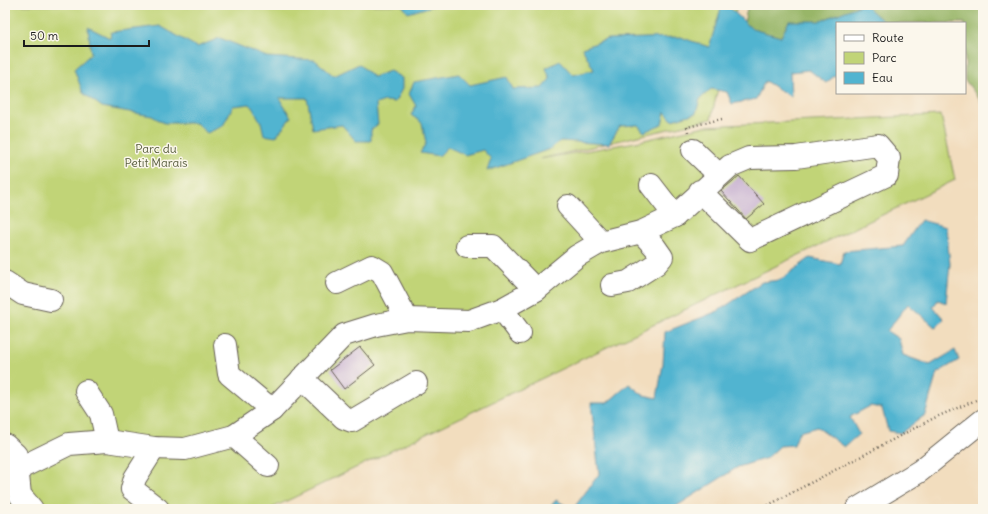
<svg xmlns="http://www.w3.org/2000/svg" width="988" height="514" font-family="Delius,sans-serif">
  <rect width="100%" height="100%" fill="#fbf7ec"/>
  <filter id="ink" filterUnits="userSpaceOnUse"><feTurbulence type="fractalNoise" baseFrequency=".025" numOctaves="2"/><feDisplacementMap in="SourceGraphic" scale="8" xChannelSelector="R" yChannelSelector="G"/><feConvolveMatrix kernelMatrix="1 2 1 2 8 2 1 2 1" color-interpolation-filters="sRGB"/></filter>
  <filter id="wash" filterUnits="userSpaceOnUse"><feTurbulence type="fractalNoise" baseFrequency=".012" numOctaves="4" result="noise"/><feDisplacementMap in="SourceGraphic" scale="16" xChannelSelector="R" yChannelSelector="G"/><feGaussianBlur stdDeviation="0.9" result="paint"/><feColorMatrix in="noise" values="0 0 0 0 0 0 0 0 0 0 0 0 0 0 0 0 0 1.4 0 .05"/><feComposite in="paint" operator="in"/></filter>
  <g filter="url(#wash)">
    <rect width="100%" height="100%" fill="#f2ddbe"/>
    <path fill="#c1d477" stroke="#6e784a" d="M 5,5 L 737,5 L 711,119 L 540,159 L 636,142 L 705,126 L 941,115 L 955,180 L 270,509 L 5,509 Z"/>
    <path fill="#98b668" stroke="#5a6942" d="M 748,5 L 983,5 L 983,104 L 965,80 L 965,23 L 837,23 L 733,70 Z"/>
    <g fill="#51b4d0" stroke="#366876">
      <path d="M 402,5 L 436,5 L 408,13 Z"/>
      <path d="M 722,5 L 731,5 L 730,8 L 752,29 L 781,37 L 789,21 L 820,21 L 861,5 L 865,5 L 885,23 L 837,23 L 837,74 L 826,83 L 809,70 L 790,72 L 791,97 L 765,81 L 756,99 L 732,104 L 727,92 L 711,89 L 700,99 L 696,113 L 672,120 L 665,112 L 662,124 L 644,132 L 638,125 L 620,126 L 609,144 L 560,141 L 550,149 L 487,171 L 491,159 L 483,150 L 465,155 L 448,147 L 439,156 L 420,153 L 426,143 L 422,123 L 411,115 L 416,106 L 409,94 L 414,82 L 459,74 L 470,85 L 507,77 L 513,89 L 542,88 L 550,79 L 546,68 L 560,61 L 573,75 L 594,70 L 582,48 L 608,39 L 680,37 L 709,47 Z"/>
      <path d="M 160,26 L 197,47 L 220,38 L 267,57 L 315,60 L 334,76 L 359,64 L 373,77 L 390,71 L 402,78 L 402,89 L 395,102 L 385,101 L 376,104 L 378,124 L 371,130 L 371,141 L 356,141 L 342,125 L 313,129 L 307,98 L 279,98 L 291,117 L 276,137 L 264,135 L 261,122 L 250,104 L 233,106 L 223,126 L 207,133 L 196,123 L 164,123 L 152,116 L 102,107 L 83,93 L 74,69 L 91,54 L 88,27 L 110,38 L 111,32 Z"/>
      <path d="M 921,220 L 946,227 L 950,264 L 946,303 L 938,300 L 933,307 L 944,319 L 936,328 L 908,304 L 887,331 L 899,339 L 903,355 L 930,365 L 955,350 L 959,360 L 937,373 L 925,415 L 901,433 L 888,431 L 882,408 L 870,406 L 850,417 L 859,434 L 844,447 L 817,427 L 799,432 L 794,445 L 780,446 L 767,458 L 738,467 L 672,509 L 573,509 L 599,474 L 591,403 L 607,403 L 629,384 L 643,395 L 657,398 L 663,364 L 665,332 L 718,311 L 762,282 L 780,280 L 810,258 L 840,264 L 844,251 L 903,246 Z"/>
      <path d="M 556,500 L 572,509 L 548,509 Z"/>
    </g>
    <g id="blocks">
      <g fill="#bba1cb">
        <path d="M 739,176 L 764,204 L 746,219 L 721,191 Z"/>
        <path d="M 360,347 L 375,365 L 344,389 L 330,370 Z"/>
      </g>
    </g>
  </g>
  <g filter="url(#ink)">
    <use href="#blocks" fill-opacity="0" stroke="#676055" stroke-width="1"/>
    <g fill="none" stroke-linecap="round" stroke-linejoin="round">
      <g stroke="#676055" stroke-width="24">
        <g id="minor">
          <path d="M 693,150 L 719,175"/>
          <path d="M 651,185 L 675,216"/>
          <path d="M 568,206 L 601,242"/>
          <path d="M 467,246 L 493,246 L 536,290"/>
          <path d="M 5,282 L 23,294 L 51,300"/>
          <path d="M 337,283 L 372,266 L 382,272 L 407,319"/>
          <path d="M 612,285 L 628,282 L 656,264 L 662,257 L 655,247 L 641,232"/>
          <path d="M 502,309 L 520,333"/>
          <path d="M 225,345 L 229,374 L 272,410"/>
          <path d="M 302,378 L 344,418 L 352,421 L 416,383"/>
          <path d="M 86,391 L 101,414 L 107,441"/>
          <path d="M 234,436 L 268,466"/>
          <path d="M 5,445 L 16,455 L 20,495 L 32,509"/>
          <path d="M 154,448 L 135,478 L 132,489 L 158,509"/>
          <path d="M 5,472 L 18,469 L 69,444 L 107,441 L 154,448 L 185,449 L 234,436 L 272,410 L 344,335 L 376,325 L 407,319 L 469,321 L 502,309 L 536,290 L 577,256 L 601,242 L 641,232 L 675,216 L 730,166 L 749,158 L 796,157 L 878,145 L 889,158 L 887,175 L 750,240 L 700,191"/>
          <path d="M 857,509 L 920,471 L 983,420"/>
        </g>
      </g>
      <g stroke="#676055" stroke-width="2.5" stroke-dasharray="1 3" stroke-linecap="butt">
        <path d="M 688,132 L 687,127 L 722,119"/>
        <path d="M 761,509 L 934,418 L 983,397"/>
      </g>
      <use href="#minor" stroke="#fff" stroke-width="22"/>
    </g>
  </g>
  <g text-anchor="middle" stroke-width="3" stroke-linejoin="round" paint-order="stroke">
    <g font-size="12" fill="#565c3c" stroke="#fbf7ec">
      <text x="156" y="153">Parc du<tspan x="156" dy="14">Petit Marais</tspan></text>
    </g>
  </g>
  <rect width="988" height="514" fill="none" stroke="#fbf7ec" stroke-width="20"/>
  <rect x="836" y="22" width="130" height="72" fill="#fbf7ec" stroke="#a29f99"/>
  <rect x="844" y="35" width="20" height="6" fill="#ffffff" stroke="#a29f99"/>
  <text x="872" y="42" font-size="12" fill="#1c1c1c">Route</text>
  <rect x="844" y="52" width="20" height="12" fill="#c1d477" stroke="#a29f99"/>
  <text x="872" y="62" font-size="12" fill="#1c1c1c">Parc</text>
  <rect x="844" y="72" width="20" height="12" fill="#51b4d0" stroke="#a29f99"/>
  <text x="872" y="82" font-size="12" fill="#1c1c1c">Eau</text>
  <path d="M24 40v6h125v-6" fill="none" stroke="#1c1c1c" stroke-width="2"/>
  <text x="30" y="40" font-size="12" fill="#1c1c1c" stroke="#fbf7ec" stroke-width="3" paint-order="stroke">50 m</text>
</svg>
